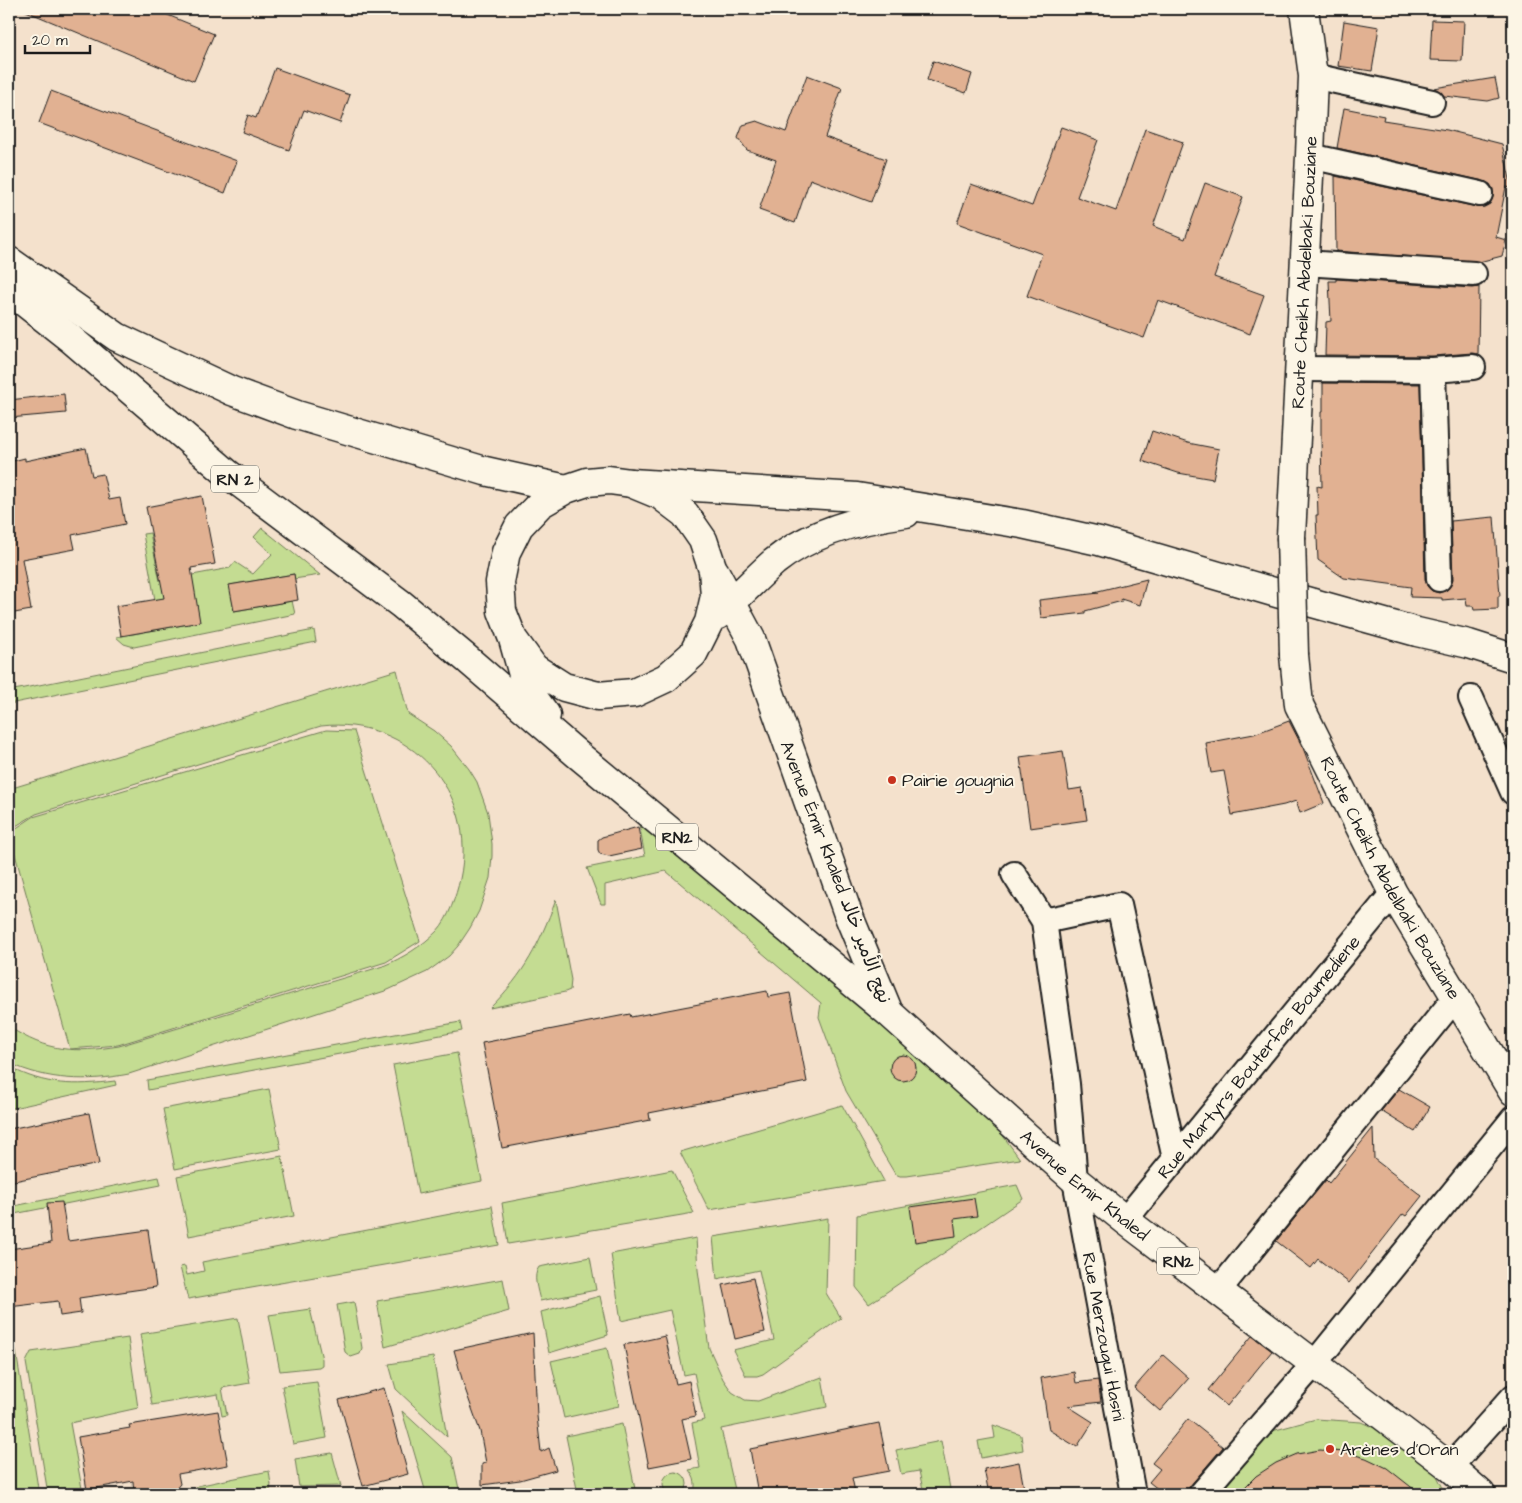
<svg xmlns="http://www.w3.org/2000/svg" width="1522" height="1503" font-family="'Architects Daughter','Playpen Sans Arabic',sans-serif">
  <rect width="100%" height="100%" fill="#f4e1cc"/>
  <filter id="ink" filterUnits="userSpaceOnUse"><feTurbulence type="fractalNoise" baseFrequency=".02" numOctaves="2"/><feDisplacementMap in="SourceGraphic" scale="10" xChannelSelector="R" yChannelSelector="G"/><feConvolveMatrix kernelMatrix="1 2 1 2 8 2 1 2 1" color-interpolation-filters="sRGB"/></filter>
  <g filter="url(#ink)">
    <g fill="#c4dc92" stroke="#707c57">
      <path d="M 262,528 L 320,575 L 294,579 L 294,574 L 230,585 L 234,611 L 292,601 L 295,614 L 134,647 L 124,644 L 116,637 L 200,622 L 155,600 L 143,534 L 150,533 L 160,581 L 230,568 L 235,562 L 253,574 L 272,554 L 254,537 Z"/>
      <path d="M 314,630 L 316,642 L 9,704 L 9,691 Z"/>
      <path d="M 397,670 L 408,714 L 434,731 L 451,746 L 469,769 L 477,782 L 488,813 L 492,844 L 492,856 L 490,878 L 479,911 L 470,928 L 458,946 L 449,956 L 427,972 L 388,990 L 129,1074 C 87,1082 48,1081 9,1063 L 9,1027 C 47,1052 75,1053 119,1046 L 383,966 C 403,958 422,946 437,931 C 449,918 456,896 460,879 C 479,792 409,716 321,726 L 36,814 L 9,830 L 9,789 Z"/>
      <path d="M 326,730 L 354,731 L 420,941 L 386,962 L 118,1045 L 70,1049 L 9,833 L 33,817 Z"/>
      <path d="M 639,824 L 982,1107 L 1020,1159 L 907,1176 L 900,1176 L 895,1174 L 846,1091 L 819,1017 L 821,1003 L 666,871 L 605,885 L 605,904 L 601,904 L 587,868 L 645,856 Z"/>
      <path d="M 556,900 L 571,980 L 570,990 L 565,992 L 490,1008 C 526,972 538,946 556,900 Z"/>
      <path d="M 460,1022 L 462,1031 L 148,1090 L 147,1080 Z"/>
      <path d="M 457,1053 L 482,1181 L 418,1194 L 393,1065 Z"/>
      <path d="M 9,1067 C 46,1086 74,1086 115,1081 L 116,1085 L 9,1109 Z"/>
      <path d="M 269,1089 L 281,1149 L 175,1169 L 163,1109 Z"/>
      <path d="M 842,1105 L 884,1181 L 709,1210 L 680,1152 Z"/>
      <path d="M 282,1156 L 294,1216 L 189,1236 L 177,1176 Z"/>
      <path d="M 672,1170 L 694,1213 L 508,1244 L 502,1203 Z"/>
      <path d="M 159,1177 L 161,1185 L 9,1215 L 9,1207 Z"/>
      <path d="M 1017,1185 L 1023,1199 L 869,1304 L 856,1287 L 857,1215 Z"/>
      <path d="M 492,1206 L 499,1245 L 188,1299 L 180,1267 L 185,1266 L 187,1275 L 204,1271 L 202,1262 Z"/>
      <path d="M 828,1218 L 826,1293 L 841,1318 L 763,1374 L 757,1376 L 746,1376 L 733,1350 L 774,1340 L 759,1270 L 717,1279 L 713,1237 Z"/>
      <path d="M 696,1238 L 698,1270 L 709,1348 L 723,1379 L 732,1392 L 745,1400 L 758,1401 L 822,1377 L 827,1407 L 721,1429 L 736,1494 L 693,1494 C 697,1485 695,1478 689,1470 L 700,1468 L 692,1423 L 704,1420 L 694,1373 L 684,1375 L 670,1310 L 621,1321 L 611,1254 Z"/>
      <path d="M 590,1257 L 596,1290 L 540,1301 C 538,1290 532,1276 539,1267 Z"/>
      <path d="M 503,1279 L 509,1311 L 385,1347 L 377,1301 Z"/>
      <path d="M 600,1296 L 608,1335 L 549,1353 L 541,1312 Z"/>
      <path d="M 354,1302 L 362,1348 L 360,1354 L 351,1357 L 345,1352 L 337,1305 Z"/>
      <path d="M 310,1309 L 322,1359 L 322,1365 L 319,1367 L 280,1371 L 269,1315 Z"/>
      <path d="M 238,1318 L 250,1383 L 222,1388 L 227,1415 L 222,1416 L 218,1394 L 152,1405 L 140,1334 Z"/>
      <path d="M 128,1338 L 138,1408 L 70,1423 L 83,1494 L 48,1494 L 26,1362 L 31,1352 Z"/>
      <path d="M 15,1345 L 39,1494 L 9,1494 L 9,1346 Z"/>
      <path d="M 607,1348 L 619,1406 L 564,1418 L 551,1361 Z"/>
      <path d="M 433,1357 L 447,1437 L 396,1389 L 389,1364 Z"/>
      <path d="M 317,1382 L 327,1438 L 293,1444 L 282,1386 Z"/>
      <path d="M 402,1411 L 452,1457 L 459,1489 L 426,1493 Z"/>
      <path d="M 1316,1419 L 1361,1422 L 1402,1440 L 1435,1472 L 1446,1494 L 1211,1494 L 1236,1458 L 1272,1431 Z"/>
      <path d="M 622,1424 L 636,1494 L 578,1494 L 566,1436 Z"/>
      <path d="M 993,1425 L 1021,1435 L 1023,1450 L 981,1458 L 978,1441 L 995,1438 Z"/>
      <path d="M 941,1441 L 951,1494 L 924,1494 L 919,1471 L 901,1474 L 896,1450 Z"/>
      <path d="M 332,1453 L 341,1486 L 299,1487 L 295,1459 Z"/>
      <path d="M 269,1471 L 271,1485 L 269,1494 L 191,1494 L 197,1486 Z"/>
      <circle cx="675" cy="1484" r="12"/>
    </g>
    <g fill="#e1b192" stroke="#1c1c1c">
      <path d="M 21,9 L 153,9 L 214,34 L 194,81 Z"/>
      <path d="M 1432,20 L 1464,21 L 1462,61 L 1430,60 Z"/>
      <path d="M 1344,21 L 1379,27 L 1372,71 L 1338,66 Z"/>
      <path d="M 933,61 L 972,74 L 966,93 L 927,80 Z"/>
      <path d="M 275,68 L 350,95 L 340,123 L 304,110 L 289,150 L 242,132 L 248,115 L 256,118 Z"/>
      <path d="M 807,75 L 842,88 L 825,137 L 886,159 L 871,202 L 810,179 L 795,223 L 759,210 L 776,160 L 747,150 L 738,138 L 743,125 L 757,121 L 786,132 Z"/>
      <path d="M 1495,78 L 1499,98 L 1488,101 L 1444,96 L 1441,92 L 1434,88 Z"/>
      <path d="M 51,91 L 237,161 L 225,193 L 39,123 Z"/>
      <path d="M 1344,108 L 1384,116 L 1383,120 L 1447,130 L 1502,144 L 1512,188 L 1506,187 L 1496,237 L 1506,240 L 1502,256 L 1479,262 L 1336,251 L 1335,176 L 1477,207 L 1484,207 L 1490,204 L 1493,197 L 1493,189 L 1490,184 L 1483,181 L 1337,148 Z"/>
      <path d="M 1061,127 L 1098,140 L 1077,197 L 1116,211 L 1145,129 L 1183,142 L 1153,226 L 1185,239 L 1205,183 L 1243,197 L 1214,277 L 1264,295 L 1250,334 L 1158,300 L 1144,338 L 1027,296 L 1042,254 L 957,223 L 971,184 L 1032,206 Z"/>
      <path d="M 1336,279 L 1473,288 L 1479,287 L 1478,354 L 1472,353 L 1433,356 L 1325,355 L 1326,322 L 1331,321 L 1329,281 L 1336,281 Z"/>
      <path d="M 1323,383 L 1420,384 L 1425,579 L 1427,586 L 1432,591 L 1439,593 L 1447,590 L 1451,585 L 1453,579 L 1451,521 L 1494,517 L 1500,596 L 1498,596 L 1498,609 L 1474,610 L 1473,606 L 1467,606 L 1466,598 L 1442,600 L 1442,598 L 1410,597 L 1411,587 L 1344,578 L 1318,560 L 1316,515 L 1318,515 L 1317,486 L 1322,487 L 1321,437 L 1321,412 L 1323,412 Z"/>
      <path d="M 64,394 L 66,413 L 9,418 L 9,400 Z"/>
      <path d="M 1152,431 L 1188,443 L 1219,449 L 1213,479 L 1178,473 L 1142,461 Z"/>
      <path d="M 86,448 L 92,476 L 103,474 L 109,500 L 120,498 L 125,524 L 72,535 L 75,549 L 22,559 L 31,610 L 9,614 L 9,462 L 25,458 L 25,461 Z"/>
      <path d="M 202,496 L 215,564 L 191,568 L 200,622 L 121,636 L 116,606 L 164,598 L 146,507 Z"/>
      <path d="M 294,574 L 298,600 L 234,611 L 229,585 Z"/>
      <path d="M 1147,579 L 1140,605 L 1121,599 L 1122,601 L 1085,611 L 1085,613 L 1041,618 L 1039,600 L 1099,593 L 1094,592 Z"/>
      <path d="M 1289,721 L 1303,748 L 1324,803 L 1300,813 L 1296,801 L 1284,805 L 1232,815 L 1224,771 L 1211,773 L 1206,743 L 1254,734 Z"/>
      <path d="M 1063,751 L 1069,790 L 1082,788 L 1087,820 L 1030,828 L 1020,757 Z"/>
      <path d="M 638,827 L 642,849 L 609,856 L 600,854 L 598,850 L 598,840 L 602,837 Z"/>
      <path d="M 767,991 L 768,997 L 790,993 L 807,1082 L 649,1113 L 650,1120 L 502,1148 L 482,1043 L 630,1014 L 631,1017 Z"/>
      <circle cx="903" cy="1068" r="13"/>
      <path d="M 1399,1089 L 1430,1107 L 1415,1132 L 1381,1111 Z"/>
      <path d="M 89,1113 L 99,1164 L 9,1182 L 9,1129 Z"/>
      <path d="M 1373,1128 L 1374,1159 L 1422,1196 L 1406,1216 L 1403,1214 L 1349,1283 L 1318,1259 L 1311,1268 L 1276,1241 L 1326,1180 L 1329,1183 Z"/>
      <path d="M 974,1198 L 977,1216 L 954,1219 L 956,1236 L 915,1242 L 910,1207 Z"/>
      <path d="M 62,1202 L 68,1241 L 148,1230 L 156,1287 L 79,1298 L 81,1313 L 60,1316 L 58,1301 L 9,1307 L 9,1249 L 51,1243 L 47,1203 Z"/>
      <path d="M 753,1278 L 765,1332 L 735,1339 L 723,1285 Z"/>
      <path d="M 533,1333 L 537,1416 L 541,1452 L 549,1448 L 556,1470 L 520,1480 L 482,1485 L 482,1464 L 486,1463 L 480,1431 L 464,1386 L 454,1350 Z"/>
      <path d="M 665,1336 L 676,1384 L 689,1381 L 696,1416 L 682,1419 L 691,1459 L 649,1467 L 624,1345 Z"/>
      <path d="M 1252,1336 L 1272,1351 L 1227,1406 L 1208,1390 Z"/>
      <path d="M 1163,1355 L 1189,1378 L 1160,1411 L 1134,1388 Z"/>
      <path d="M 1074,1372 L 1076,1383 L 1098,1380 L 1101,1402 L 1068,1406 L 1093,1422 L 1077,1447 L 1049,1430 L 1041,1378 Z"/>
      <path d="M 384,1388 L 408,1474 L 363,1486 L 339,1400 Z"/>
      <path d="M 218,1411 L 228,1465 L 178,1474 L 180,1484 L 173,1492 L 162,1494 L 134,1494 L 133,1481 L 87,1490 L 78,1437 L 130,1428 L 129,1425 Z"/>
      <path d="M 1188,1419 L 1223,1447 L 1191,1485 L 1188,1494 L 1164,1494 L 1149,1482 L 1160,1469 L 1152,1463 Z"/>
      <path d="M 879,1423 L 889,1471 L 852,1478 L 855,1492 L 843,1494 L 758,1494 L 750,1449 Z"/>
      <path d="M 1320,1450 L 1344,1452 L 1366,1458 L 1387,1468 L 1420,1494 L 1238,1494 L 1256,1476 L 1276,1463 L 1297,1454 Z"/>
      <path d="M 1019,1462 L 1025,1494 L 989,1494 L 984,1469 Z"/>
    </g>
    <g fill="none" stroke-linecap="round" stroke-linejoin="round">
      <g stroke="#1c1c1c" stroke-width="28">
        <g id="minor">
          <path d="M 1313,76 L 1432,102"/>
          <path d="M 1310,156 L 1480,194"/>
          <path d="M 1304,263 L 1474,274"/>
          <path d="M 1299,369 L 1433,370 L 1473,367"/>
          <path d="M 1433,370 L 1439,579"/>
          <path d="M 1471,698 L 1513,792"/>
          <path id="s1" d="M 1014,874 L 1044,921 L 1067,1084 L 1075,1180 L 1133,1494"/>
          <path d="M 1044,921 L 1119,905 L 1175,1159"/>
          <path id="s2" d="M 1125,1220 L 1393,893"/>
          <path d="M 1218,1291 L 1455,998"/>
          <path d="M 1450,1467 L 1513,1397"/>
          <path d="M 1201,1494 L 1314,1364 L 1513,1119"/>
        </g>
      </g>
      <g stroke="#1c1c1c" stroke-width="31">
        <g id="tertiary">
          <path id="s3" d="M 1291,537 L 1310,156 L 1313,76 L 1304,9"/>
          <path id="s4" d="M 1294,655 L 1299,705 L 1393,893 L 1513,1092"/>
        </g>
      </g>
      <g stroke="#1c1c1c" stroke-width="31">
        <g id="primary">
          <path d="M 9,261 L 117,337 L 232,391 L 297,415 L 485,471 L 566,489"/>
          <path id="s5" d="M 9,290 L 71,339 L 228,474 L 401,604 L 467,659 L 577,754 L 888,1012 L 1075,1180 L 1125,1220 L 1450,1467 L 1481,1494"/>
          <path d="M 631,483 L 857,497 L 1022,524 L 1099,541 L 1277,593 L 1417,632 L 1469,644 L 1513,658"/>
          <path d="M 715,572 L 751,639 L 848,914 L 887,1008"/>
          <path d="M 718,615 C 737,598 755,579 774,562 C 811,532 860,519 906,513"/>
          <path d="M 513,639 L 534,668 L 564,687 L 598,696 L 634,693 L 666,678 L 693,654 L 709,622 L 715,596 L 713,570 L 703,540 L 685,514 L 660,495 L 631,483 L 609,480 L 587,482 L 566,489 L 540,504 L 519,526 L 506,552 L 500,582 L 502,611 L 513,639 L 527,689 L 546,715"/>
        </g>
      </g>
      <use href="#minor" stroke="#fcf5e5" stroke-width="24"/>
      <use href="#tertiary" stroke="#fcf5e5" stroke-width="28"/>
      <use href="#primary" stroke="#fcf5e5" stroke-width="28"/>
      <g stroke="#1c1c1c" stroke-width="31" stroke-linecap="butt">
        <path id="tertiary-bridge" d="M 1291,537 L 1294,655"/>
      </g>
      <use href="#tertiary-bridge" stroke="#fcf5e5" stroke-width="28"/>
    </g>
  </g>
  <g fill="#c8321e" stroke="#fcf5e5" stroke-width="2">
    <circle cx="892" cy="780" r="5"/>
    <circle cx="1330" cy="1449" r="5"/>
  </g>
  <g text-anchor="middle" stroke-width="4" stroke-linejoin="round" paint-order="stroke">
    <g fill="#fcf5e5" stroke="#5f5d58" stroke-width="1">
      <rect x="211" y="465.5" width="48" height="27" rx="4"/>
      <rect x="656" y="823.5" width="42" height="27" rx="4"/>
      <rect x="1157" y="1247.5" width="42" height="27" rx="4"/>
    </g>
    <g font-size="16" font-weight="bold" fill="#1c1c1c">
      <text x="235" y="485">RN 2</text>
      <text x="677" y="843">RN2</text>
      <text x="1178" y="1267">RN2</text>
    </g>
    <g font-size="18" fill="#1c1c1c" stroke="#fcf5e5">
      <text dy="6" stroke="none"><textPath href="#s3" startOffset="265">Route Cheikh Abdelbaki Bouziane</textPath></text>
      <text transform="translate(836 872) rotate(69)" y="6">Avenue Émir Khaled نهج الأمير خالد</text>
      <text dy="6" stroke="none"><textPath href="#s4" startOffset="246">Route Cheikh Abdelbaki Bouziane</textPath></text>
      <text dy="6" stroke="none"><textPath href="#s2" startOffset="211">Rue Martyrs Bouterfas Boumediene</textPath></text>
      <text dy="6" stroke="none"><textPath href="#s5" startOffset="1400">Avenue Emir Khaled</textPath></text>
      <text dy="6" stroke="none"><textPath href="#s1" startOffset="476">Rue Merzougui Hasni</textPath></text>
    </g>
    <g font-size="18" fill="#1c1c1c" stroke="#fcf5e5" text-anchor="start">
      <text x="902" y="786">Pairie gougnia</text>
      <text x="1340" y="1455">Arènes d'Oran</text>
    </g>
  </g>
  <rect width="1522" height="1503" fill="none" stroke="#fcf5e5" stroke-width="30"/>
  <rect x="15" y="15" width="1492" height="1473" fill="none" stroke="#1c1c1c" stroke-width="2" filter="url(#ink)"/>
  <path d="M25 45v8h65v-8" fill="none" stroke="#1c1c1c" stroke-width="2.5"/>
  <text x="32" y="45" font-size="15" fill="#1c1c1c" stroke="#fcf5e5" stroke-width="4" paint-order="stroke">20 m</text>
</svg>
